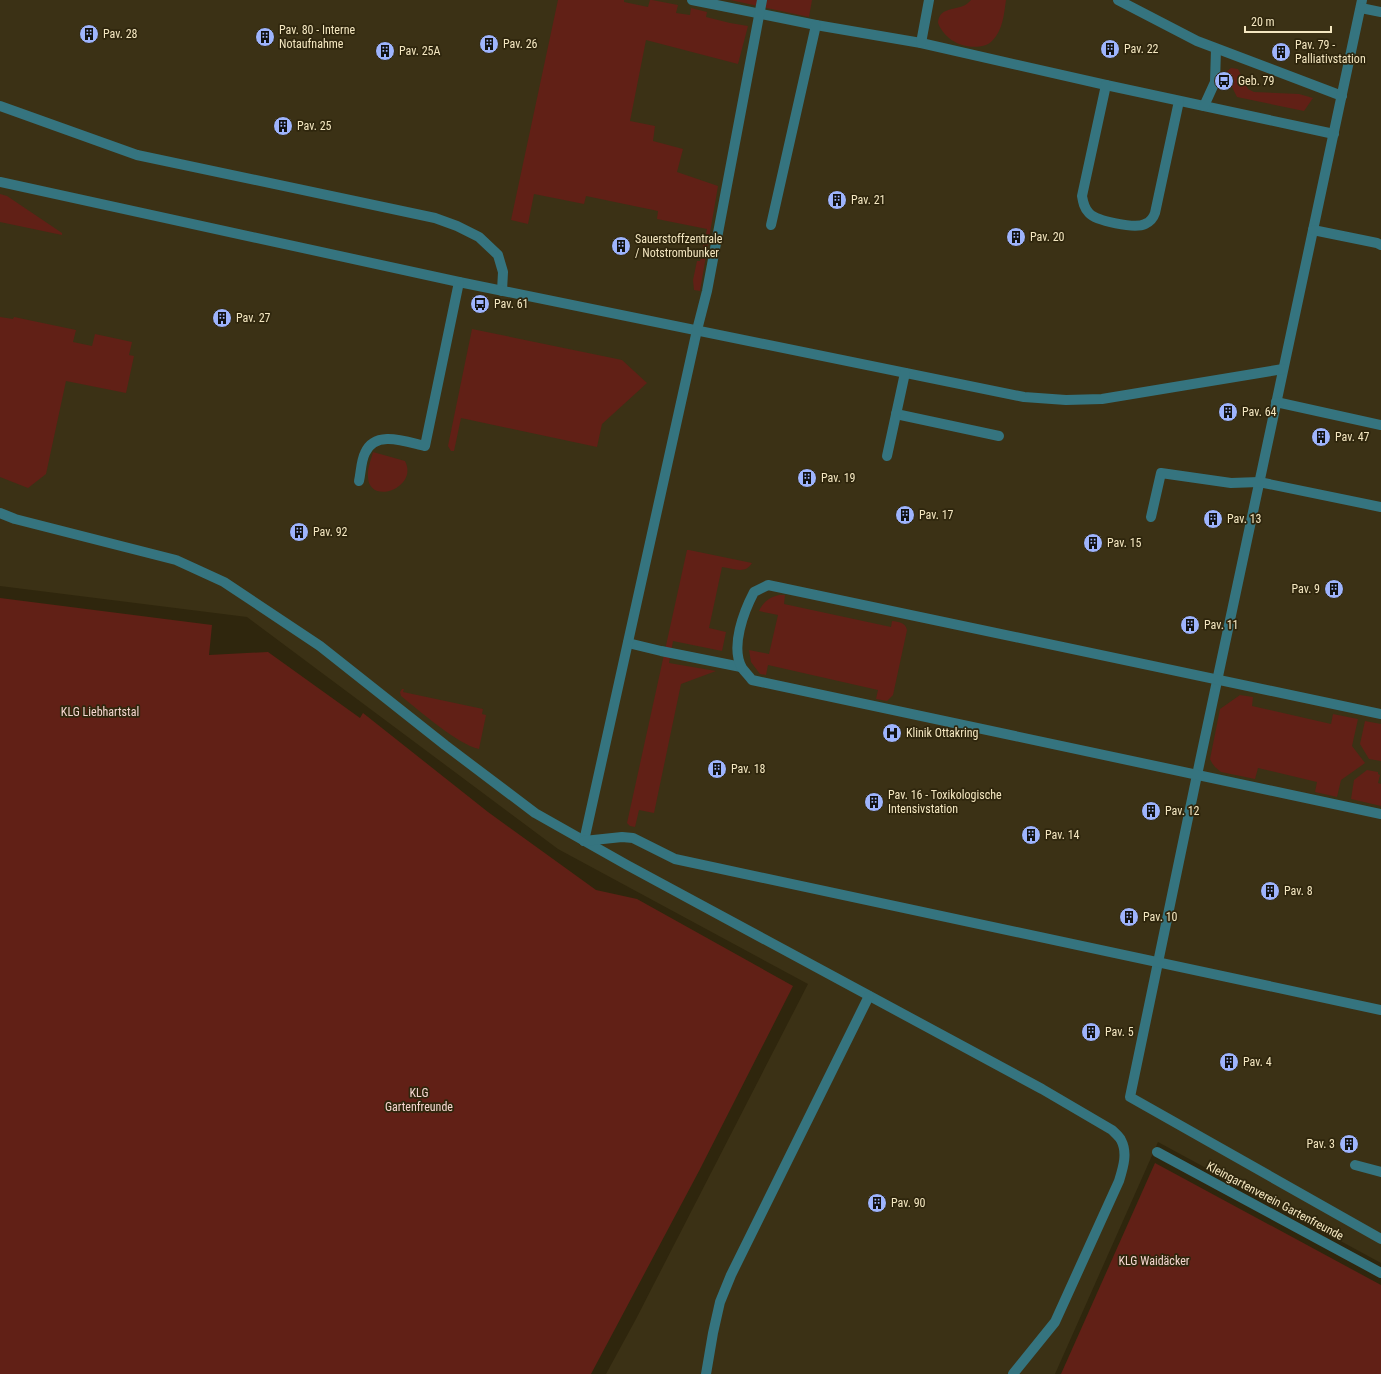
<svg xmlns="http://www.w3.org/2000/svg" width="1381" height="1374" font-family="'Roboto Condensed',sans-serif">
  <rect width="100%" height="100%" fill="#2f260d"/>
  <path fill="#3b3115" d="M 0,0 L 1381,0 L 1381,1263 L 1158,1142 L 1055,1374 L 606,1374 L 636,1319 L 808,984 L 558,849 L 247,617 L 0,586 Z"/>
  <g fill="#612016">
    <path d="M 558,0 L 624,0 L 624,2 L 648,7 L 650,0 L 652,0 L 678,5 L 676,13 L 690,15 L 691,8 L 707,12 L 706,17 L 730,23 L 748,26 L 738,64 L 646,40 L 630,121 L 655,126 L 653,141 L 683,149 L 677,172 L 718,186 L 700,291 L 694,290 L 693,280 L 697,261 L 700,261 L 707,229 L 657,219 L 658,211 L 586,196 L 584,204 L 534,194 L 528,224 L 511,220 Z"/>
    <path d="M 730,0 L 812,0 L 809,17 Z"/>
    <path d="M 971,0 L 1006,0 C 1004,14 1003,30 992,41 C 982,51 959,47 949,38 C 944,34 940,28 938,23 C 939,8 953,10 963,6 C 966,5 969,2 971,0 Z"/>
    <path d="M 1231,68 L 1238,69 L 1248,89 L 1254,92 L 1299,94 L 1313,98 L 1304,111 L 1237,97 L 1225,73 Z"/>
    <path d="M 0,194 L 7,196 L 62,233 L 62,235 L 0,222 Z"/>
    <path d="M 0,317 L 13,319 L 14,317 L 76,330 L 73,342 L 92,346 L 95,334 L 132,342 L 129,355 L 134,356 L 126,393 L 66,381 L 46,474 L 28,488 L 0,477 Z"/>
    <path d="M 472,329 L 622,360 L 647,383 L 602,424 L 597,447 L 461,418 L 454,451 L 451,451 L 448,446 Z"/>
    <path d="M 373,452 L 405,461 C 419,488 369,506 368,477 C 367,469 371,460 373,452 Z"/>
    <path d="M 687,550 L 689,550 L 752,563 C 745,575 733,568 722,567 L 709,628 L 726,632 L 722,651 L 673,641 L 669,663 L 716,671 L 681,684 L 654,813 L 639,810 L 635,827 L 630,826 L 627,823 Z"/>
    <path d="M 779,595 L 785,595 L 784,604 L 891,627 L 892,621 C 899,622 905,622 907,630 L 893,695 L 887,701 L 876,699 L 878,690 L 768,665 L 766,675 L 760,674 L 751,662 L 749,650 L 769,654 L 778,615 L 759,611 C 763,602 770,597 779,595 Z"/>
    <path d="M 0,598 L 212,625 L 209,655 L 268,652 L 360,718 L 363,713 L 488,812 L 596,890 L 637,899 L 793,986 L 699,1171 L 591,1374 L 0,1374 Z"/>
    <path d="M 402,689 L 404,689 L 403,692 L 483,709 L 482,714 L 486,715 L 479,749 C 457,744 420,711 401,696 L 400,692 Z"/>
    <path d="M 1240,695 L 1253,697 L 1252,706 L 1331,724 L 1333,714 L 1358,719 L 1352,746 L 1365,763 L 1341,780 L 1337,797 L 1315,792 L 1317,782 L 1258,768 L 1255,779 L 1221,772 L 1215,767 L 1212,763 L 1210,759 L 1220,709 Z"/>
    <path d="M 1365,721 L 1381,724 L 1381,761 L 1369,759 L 1360,744 Z"/>
    <path d="M 1367,770 L 1378,772 L 1378,774 L 1380,775 L 1378,783 L 1381,784 L 1381,806 L 1351,799 L 1354,780 Z"/>
    <path d="M 1155,1163 L 1381,1285 L 1381,1374 L 1061,1374 Z"/>
  </g>
  <g fill="none" stroke-linecap="round" stroke-linejoin="round">
    <g stroke="#35747f" stroke-width="10">
      <path d="M 692,0 L 816,25 L 921,43 L 1106,85 L 1334,134"/>
      <path d="M 1118,0 L 1197,41 L 1342,96"/>
      <path d="M 1362,0 L 1197,775 L 1130,1097 L 1381,1239"/>
      <path d="M 1361,8 L 1381,12"/>
      <path d="M 921,43 L 929,0"/>
      <path d="M 1106,85 L 1082,196 C 1083,202 1084,208 1089,213 C 1096,221 1135,229 1145,224 C 1150,222 1153,219 1155,213 L 1179,101"/>
      <path d="M 0,106 L 137,155 L 435,218 L 457,226 L 479,237 L 498,255 L 503,272 L 502,291"/>
      <path d="M 1204,106 L 1215,82 L 1216,49"/>
      <path d="M 0,182 L 459,282 L 1024,397 L 1066,400 L 1102,399 L 1283,369"/>
      <path d="M 771,225 L 816,25"/>
      <path d="M 1313,230 L 1377,243 L 1381,245"/>
      <path d="M 1276,402 L 1381,425"/>
      <path d="M 896,414 L 999,436"/>
      <path d="M 887,456 L 905,373"/>
      <path d="M 359,481 C 361,472 361,461 365,453 C 375,429 407,442 425,446 L 459,282"/>
      <path d="M 0,513 L 15,519 L 176,560 L 224,582 L 320,646 L 445,745 L 535,813 L 627,865 L 1042,1089 L 1112,1130 C 1115,1133 1119,1136 1121,1140 C 1128,1153 1123,1168 1119,1181 L 1055,1322 L 1013,1374"/>
      <path d="M 1151,517 L 1161,473 L 1231,483 L 1259,482 L 1381,507"/>
      <path d="M 628,643 L 661,651 L 741,667"/>
      <path d="M 1381,714 L 768,585 L 754,592 C 744,611 730,647 742,668 C 745,672 749,676 752,680 L 1381,814"/>
      <path d="M 584,841 L 697,330 L 707,291 L 762,0"/>
      <path d="M 584,841 L 622,837 L 633,838 L 675,859 L 1381,1010"/>
      <path d="M 1157,1152 L 1381,1273"/>
      <path d="M 1355,1165 L 1381,1172"/>
      <path d="M 706,1374 L 713,1333 L 720,1302 L 731,1275 L 869,996"/>
    </g>
  </g>
  <defs>
    <g id="building-disc" transform="scale(1)"><circle r="9.5" fill="#9eb4fd" stroke="#2f260d"/><path d="M-4-6H4V6H1V3H-1V6H-4ZM-2.5-4.3h1.7v1.8h-1.7ZM.8-4.3h1.7v1.8H.8ZM-2.5-1h1.7V.8h-1.7ZM.8-1h1.7V.8H.8Z" fill="#111"/></g>
    <g id="bus-disc" transform="scale(1)"><circle r="9.5" fill="#9eb4fd" stroke="#2f260d"/><path d="M-5-6H5V4H4V6H2V4H-2V6H-4V4H-5ZM-3.5-4V0h7V-4ZM-3.5 1.2v1.5H-2V1.2ZM2 1.2v1.5H3.5V1.2Z" fill="#111"/></g>
    <g id="hospital-disc" transform="scale(1)"><circle r="9.5" fill="#9eb4fd" stroke="#2f260d"/><path d="M-5-5h3v3.5h4V-5h3V5h-3V1.5h-4V5h-3Z" fill="#111"/></g>
  </defs>
  <g fill-rule="evenodd">
    <use href="#building-disc" x="89" y="34"/>
    <use href="#building-disc" x="265" y="37"/>
    <use href="#building-disc" x="489" y="44"/>
    <use href="#building-disc" x="1110" y="49"/>
    <use href="#building-disc" x="385" y="51"/>
    <use href="#building-disc" x="1281" y="52"/>
    <use href="#bus-disc" x="1224" y="81"/>
    <use href="#building-disc" x="283" y="126"/>
    <use href="#building-disc" x="837" y="200"/>
    <use href="#building-disc" x="1016" y="237"/>
    <use href="#building-disc" x="621" y="246"/>
    <use href="#bus-disc" x="480" y="304"/>
    <use href="#building-disc" x="222" y="318"/>
    <use href="#building-disc" x="1228" y="412"/>
    <use href="#building-disc" x="1321" y="437"/>
    <use href="#building-disc" x="807" y="478"/>
    <use href="#building-disc" x="905" y="515"/>
    <use href="#building-disc" x="1213" y="519"/>
    <use href="#building-disc" x="299" y="532"/>
    <use href="#building-disc" x="1093" y="543"/>
    <use href="#building-disc" x="1334" y="589"/>
    <use href="#building-disc" x="1190" y="625"/>
    <use href="#hospital-disc" x="892" y="733"/>
    <use href="#building-disc" x="717" y="769"/>
    <use href="#building-disc" x="874" y="802"/>
    <use href="#building-disc" x="1151" y="811"/>
    <use href="#building-disc" x="1031" y="835"/>
    <use href="#building-disc" x="1270" y="891"/>
    <use href="#building-disc" x="1129" y="917"/>
    <use href="#building-disc" x="1091" y="1032"/>
    <use href="#building-disc" x="1229" y="1062"/>
    <use href="#building-disc" x="1349" y="1144"/>
    <use href="#building-disc" x="877" y="1203"/>
  </g>
  <g text-anchor="middle" stroke-width="3.5" stroke-linejoin="round" paint-order="stroke">
    <g font-size="12" fill="#f4e7c1" stroke="#2f260d" text-anchor="start">
      <text x="279" y="34">Pav. 80 - Interne<tspan x="279" dy="14">Notaufnahme</tspan></text>
      <text x="103" y="38">Pav. 28</text>
      <text x="503" y="48">Pav. 26</text>
      <text x="1295" y="49">Pav. 79 -<tspan x="1295" dy="14">Palliativstation</tspan></text>
      <text x="1124" y="53">Pav. 22</text>
      <text x="399" y="55">Pav. 25A</text>
      <text x="1238" y="85">Geb. 79</text>
      <text x="297" y="130">Pav. 25</text>
      <text x="851" y="204">Pav. 21</text>
      <text x="1030" y="241">Pav. 20</text>
      <text x="635" y="243">Sauerstoffzentrale<tspan x="635" dy="14">/ Notstrombunker</tspan></text>
      <text x="494" y="308">Pav. 61</text>
      <text x="236" y="322">Pav. 27</text>
      <text x="1242" y="416">Pav. 64</text>
      <text x="1335" y="441">Pav. 47</text>
      <text x="821" y="482">Pav. 19</text>
      <text x="919" y="519">Pav. 17</text>
      <text x="1227" y="523">Pav. 13</text>
      <text x="313" y="536">Pav. 92</text>
      <text x="1107" y="547">Pav. 15</text>
      <text x="1320" y="593" text-anchor="end">Pav. 9</text>
      <text x="1204" y="629">Pav. 11</text>
      <text x="906" y="737">Klinik Ottakring</text>
      <text x="731" y="773">Pav. 18</text>
      <text x="888" y="799">Pav. 16 - Toxikologische<tspan x="888" dy="14">Intensivstation</tspan></text>
      <text x="1165" y="815">Pav. 12</text>
      <text x="1045" y="839">Pav. 14</text>
      <text x="1284" y="895">Pav. 8</text>
      <text x="1143" y="921">Pav. 10</text>
      <text x="1105" y="1036">Pav. 5</text>
      <text x="1243" y="1066">Pav. 4</text>
      <text x="1335" y="1148" text-anchor="end">Pav. 3</text>
      <text x="891" y="1207">Pav. 90</text>
    </g>
    <g font-size="12" fill="#f5d6d0" stroke="#2f260d">
      <text x="100" y="716">KLG Liebhartstal</text>
      <text x="419" y="1097">KLG<tspan x="419" dy="14">Gartenfreunde</tspan></text>
      <text x="1154" y="1265">KLG Waidäcker</text>
    </g>
    <g font-size="12" fill="#f4e7c1" stroke="#2f260d">
      <text transform="translate(1275 1201) rotate(28)" y="4">Kleingartenverein Gartenfreunde</text>
    </g>
  </g>
  <path d="M1245 26v6h86v-6" fill="none" stroke="#f4e7c1" stroke-width="2"/>
  <text x="1251" y="26" font-size="12" fill="#f4e7c1" stroke="#2f260d" stroke-width="3" paint-order="stroke">20 m</text>
</svg>
